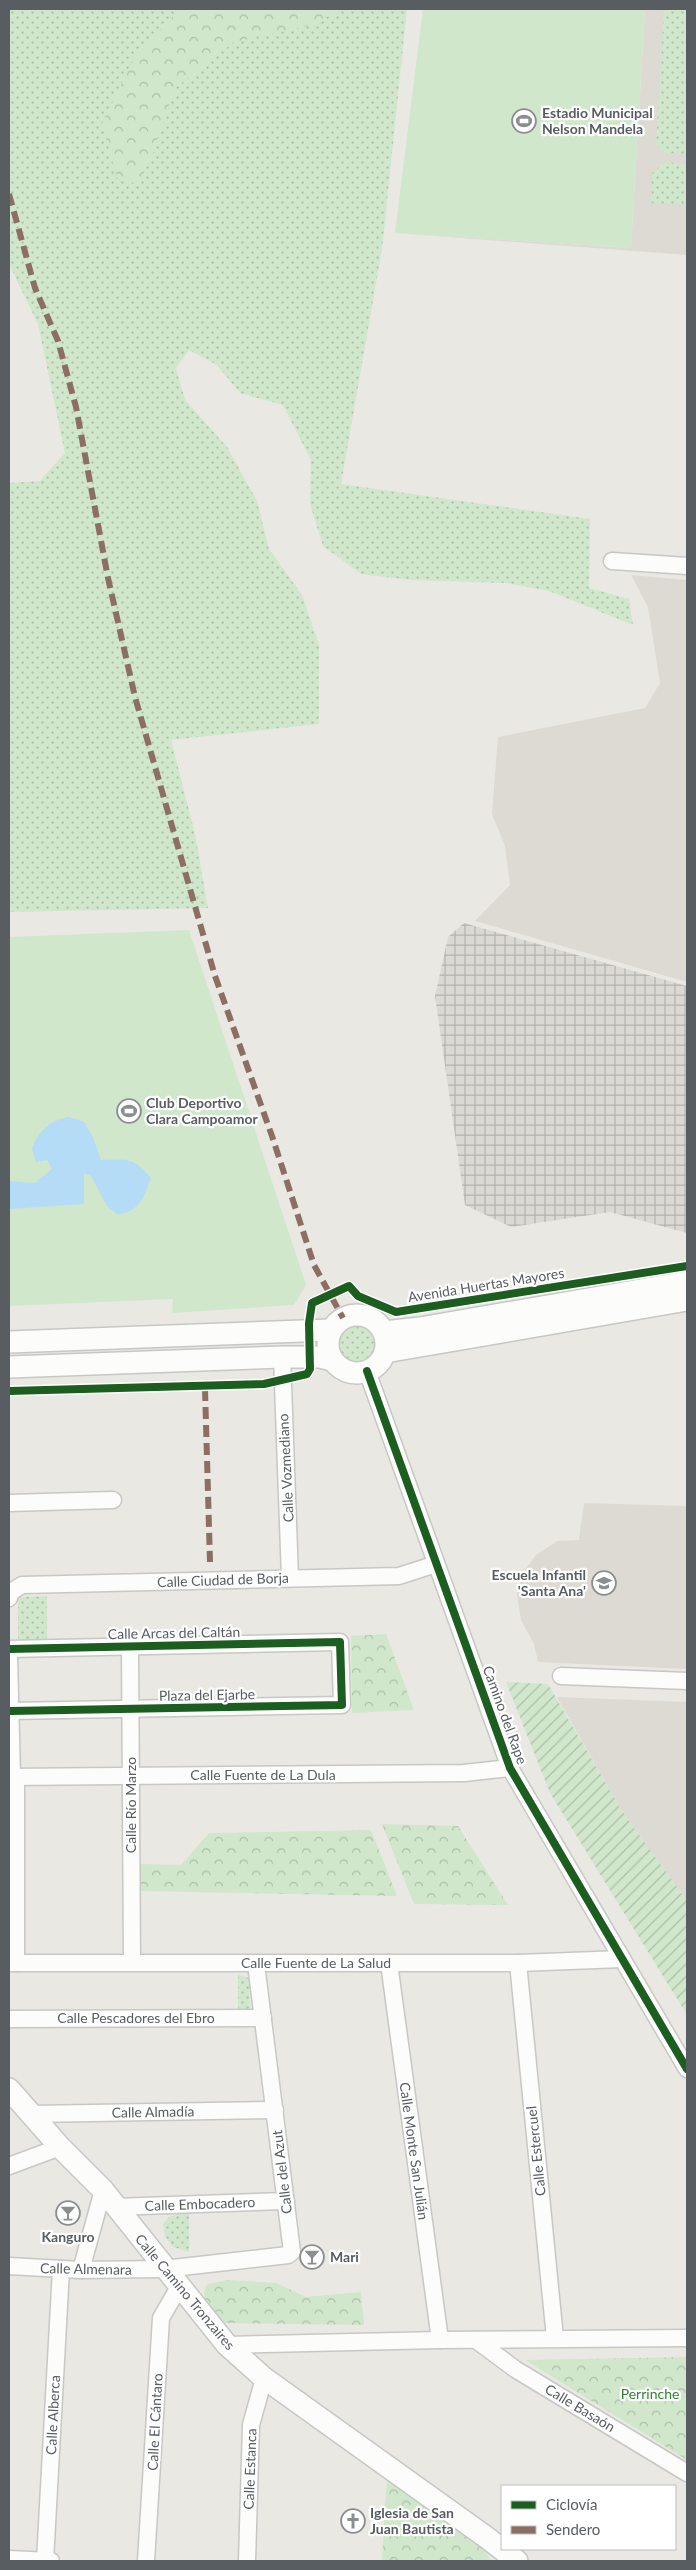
<svg xmlns="http://www.w3.org/2000/svg" width="696" height="2570" font-family="Lato,sans-serif">
  <defs>
    <pattern id="industrial-grid" width="8" height="8" patternUnits="userSpaceOnUse" patternTransform="scale(1.25)"><rect width="8" height="8" fill="#dbd9d3"/><path d="M0 4h8M4 0v8" fill="none" stroke="#b4b3af"/></pattern>
    <pattern id="grass-dots" width="8" height="8" patternUnits="userSpaceOnUse" patternTransform="scale(1.25)"><rect width="8" height="8" fill="#d0e7cc"/><path d="M2 2h.1M6 6h.1" fill="none" stroke="#acbea9" stroke-width="1.8" stroke-linecap="round"/></pattern>
    <pattern id="forest-crowns" width="20" height="18" patternUnits="userSpaceOnUse" patternTransform="scale(1.25)"><rect width="20" height="18" fill="#d0e7cc"/><path d="M2 6a3 3 0 1 1 6 0M12 15a3 3 0 1 1 6 0" fill="none" stroke="#acbea9"/></pattern>
    <pattern id="garden-furrows" width="10" height="10" patternUnits="userSpaceOnUse" patternTransform="scale(1.25)"><rect width="10" height="10" fill="#d0e7cc"/><path d="M-1 1l2-2M0 10L10 0M9 11l2-2" fill="none" stroke="#acbea9"/></pattern>
  </defs>
  <rect width="100%" height="100%" fill="#eae8e2"/>
  <path fill="url(#industrial-grid)" d="M 464,923 L 687,986 L 687,1233 L 610,1212 L 511,1227 L 465,1205 L 435,996 L 448,937 Z"/>
  <g fill="#dcdad2">
    <path d="M 645,9 L 687,9 L 687,255 L 395,233 L 631,248 Z"/>
    <path d="M 631,575 L 687,580 L 687,982 L 475,921 L 510,885 L 505,846 L 492,814 L 498,737 L 645,708 L 660,683 L 648,607 Z"/>
    <path d="M 584,1503 L 687,1506 L 687,1669 L 538,1662 L 534,1644 L 521,1620 L 517,1594 L 524,1571 L 536,1555 L 557,1541 L 579,1540 Z"/>
    <path d="M 557,1697 L 687,1702 L 687,1901 L 622,1811 Z"/>
  </g>
  <g fill="url(#grass-dots)">
    <path d="M 9,9 L 180,9 L 137,53 L 151,158 L 175,88 L 234,41 L 311,25 L 341,9 L 407,9 L 382,249 L 341,484 L 590,519 L 589,588 L 629,599 L 633,625 L 549,591 L 506,583 L 410,580 L 361,574 L 323,546 L 310,504 L 311,460 L 283,405 L 240,393 L 217,365 L 189,350 L 176,368 L 185,400 L 227,447 L 257,501 L 269,549 L 302,595 L 319,645 L 319,724 L 171,740 L 195,834 L 208,908 L 9,912 L 9,483 L 40,481 L 65,453 L 38,324 L 9,264 Z"/>
    <path d="M 664,9 L 687,9 L 687,154 L 665,153 L 656,145 Z"/>
    <path d="M 665,162 L 687,164 L 687,204 L 651,203 L 652,173 Z"/>
    <circle cx="356" cy="1344" r="21"/>
    <path d="M 47,1596 L 47,1640 L 18,1640 L 18,1597 Z"/>
    <path d="M 238,1975 L 249,1978 L 250,2011 L 238,2011 Z"/>
    <path d="M 178,2214 L 189,2214 L 189,2252 L 173,2247 L 165,2236 L 163,2224 L 169,2217 Z"/>
  </g>
  <g fill="url(#forest-crowns)">
    <path d="M 180,9 L 341,9 L 311,25 L 234,42 L 175,88 L 151,158 L 137,184 L 117,178 L 102,123 L 137,53 Z"/>
    <path d="M 386,1634 L 414,1710 L 352,1713 L 351,1636 Z"/>
    <path d="M 382,1824 L 458,1826 L 508,1905 L 414,1904 Z"/>
    <path d="M 371,1830 L 397,1896 L 137,1891 L 137,1864 L 181,1865 L 209,1833 Z"/>
    <path d="M 228,2280 L 276,2283 L 306,2297 L 361,2292 L 364,2325 L 225,2323 C 213,2314 198,2300 207,2284 Z"/>
    <path d="M 687,2357 L 687,2460 L 525,2360 Z"/>
    <path d="M 387,2475 L 480,2543 L 491,2561 L 382,2561 Z"/>
  </g>
  <path fill="url(#garden-furrows)" d="M 506,1682 L 548,1684 L 622,1811 L 687,1901 L 687,2015 L 550,1793 Z"/>
  <g fill="#d0e7cc">
    <path d="M 423,9 L 645,9 L 631,248 L 395,233 Z"/>
    <path d="M 189,930 L 306,1285 L 294,1305 L 172,1313 L 173,1299 L 9,1306 L 9,937 Z"/>
  </g>
  <path fill="#b4dcf6" d="M 69,1117 L 84,1122 L 93,1137 L 101,1160 C 127,1159 134,1157 151,1178 C 143,1199 141,1209 118,1215 L 107,1206 L 91,1176 L 84,1173 L 84,1204 L 9,1209 L 9,1181 L 35,1183 L 52,1169 L 47,1160 L 36,1162 L 32,1149 C 39,1130 49,1121 69,1117 Z"/>
  <g fill="none" stroke-linecap="round" stroke-linejoin="round">
    <g stroke="#c7c7c6" stroke-width="19">
      <g id="minor">
        <path d="M 612,561 L 687,566"/>
        <path d="M 282,1357 L 290,1578"/>
        <path d="M 367,1371 L 510,1768 L 687,2069"/>
        <path d="M 9,1503 L 113,1500"/>
        <path d="M 9,1598 L 11,1592 L 22,1585 L 399,1576 L 436,1564"/>
        <path d="M 130,1647 L 132,1962"/>
        <path d="M 9,1649 L 340,1642 L 342,1705 L 10,1711"/>
        <path d="M 9,1655 L 12,1777"/>
        <path d="M 561,1676 L 687,1681"/>
        <path d="M 9,1777 L 464,1773 L 510,1768"/>
        <path d="M 16,1777 L 16,1963"/>
        <path d="M 9,1963 L 518,1963 L 622,1959"/>
        <path d="M 389,1963 L 440,2340"/>
        <path d="M 518,1963 L 555,2338"/>
        <path d="M 9,2019 L 263,2018"/>
        <path d="M 31,2114 L 275,2110"/>
        <path d="M 9,2166 L 60,2147"/>
        <path d="M 114,2207 L 286,2201"/>
        <path d="M 9,2266 L 81,2270 L 164,2269 L 288,2255 L 292,2252 L 256,1964"/>
        <path d="M 81,2270 L 103,2190"/>
        <path d="M 476,2340 L 515,2369 L 687,2473"/>
        <path d="M 227,2345 L 440,2340 L 687,2338"/>
        <path d="M 9,2559 L 51,2561"/>
        <path d="M 45,2561 L 61,2269"/>
        <path d="M 146,2561 L 161,2318 L 179,2287"/>
        <path d="M 247,2561 L 251,2425 L 264,2378"/>
      </g>
    </g>
    <g stroke="#c7c7c6" stroke-width="24">
      <g id="tertiary">
        <circle cx="357" cy="1344" r="29"/>
        <path d="M 384,1332 L 420,1328 L 687,1282"/>
        <path d="M 9,1342 L 330,1330"/>
        <path d="M 385,1352 L 687,1300"/>
        <path d="M 9,1367 L 282,1357 L 320,1357 L 332,1360"/>
        <path d="M 9,2089 L 60,2147 L 103,2190 L 227,2345 L 264,2378 L 486,2537 L 517,2561"/>
      </g>
    </g>
    <use href="#minor" stroke="#fcfcfb" stroke-width="16"/>
    <use href="#tertiary" stroke="#fcfcfb" stroke-width="21"/>
    <g stroke="#8d6e63" stroke-width="6" stroke-dasharray="12 6" stroke-linecap="butt">
      <path d="M 9,194 L 35,288 L 58,341 L 76,407 L 108,578 L 135,697 L 215,976 L 272,1136 L 314,1265 L 343,1318"/>
      <path d="M 205,1389 L 210,1562"/>
    </g>
    <g stroke="#fff" stroke-width="11">
      <g id="cycleway">
        <path d="M 367,1371 L 510,1768 L 687,2069"/>
        <path d="M 9,1391 L 264,1384 L 307,1374 L 310,1369 L 309,1323 L 312,1303 L 349,1286 L 358,1296 L 396,1312 L 687,1266"/>
        <path d="M 9,1649 L 340,1642 L 342,1705 L 10,1711"/>
      </g>
    </g>
    <use href="#cycleway" stroke="#1b5e20" stroke-width="8"/>
  </g>
  <defs>
    <g id="stadium-ring" transform="scale(1.25)"><circle r="9.5" fill="#fff" stroke="#8b8e8f" stroke-width="1.5"/><path d="M0-5a6.5 5 0 1 0 0 10a6.5 5 0 1 0 0-10ZM-3.5-1.8h7v3.6h-7Z" fill="#8b8e8f"/></g>
    <g id="school-ring" transform="scale(1.25)"><circle r="9.5" fill="#fff" stroke="#8b8e8f" stroke-width="1.5"/><path d="M0-5L7-2L0 1L-7-2ZM-4 1L0 2.5L4 1V4Q0 6-4 4Z" fill="#8b8e8f"/></g>
    <g id="bar-ring" transform="scale(1.25)"><circle r="9.5" fill="#fff" stroke="#8b8e8f" stroke-width="1.5"/><path d="M-6-5H6L.8 .8V4.5H3.5V6h-7V4.5H-.8V.8Z" fill="#8b8e8f"/></g>
    <g id="church-ring" transform="scale(1.25)"><circle r="9.5" fill="#fff" stroke="#8b8e8f" stroke-width="1.5"/><path d="M-1.2-6h2.4v3.5h3.3v2.4h-3.3V6h-2.4V-.1h-3.3v-2.4h3.3Z" fill="#8b8e8f"/></g>
  </defs>
  <g fill-rule="evenodd">
    <use href="#stadium-ring" x="524" y="121"/>
    <use href="#stadium-ring" x="129" y="1111"/>
    <use href="#school-ring" x="604" y="1583"/>
    <use href="#bar-ring" x="68" y="2213"/>
    <use href="#bar-ring" x="312" y="2257"/>
    <use href="#church-ring" x="353" y="2521"/>
  </g>
  <g text-anchor="middle" stroke-width="4.5" stroke-linejoin="round" paint-order="stroke">
    <g font-size="14" font-weight="bold" fill="#585d62" stroke="#fff" text-anchor="start">
      <text x="542" y="118">Estadio Municipal<tspan x="542" dy="16">Nelson Mandela</tspan></text>
      <text x="146" y="1108">Club Deportivo<tspan x="146" dy="16">Clara Campoamor</tspan></text>
      <text x="586" y="1580" text-anchor="end">Escuela Infantil<tspan x="586" dy="16">'Santa Ana'</tspan></text>
      <text x="68" y="2242" text-anchor="middle">Kanguro</text>
      <text x="330" y="2262">Mari</text>
      <text x="370" y="2518">Iglesia de San<tspan x="370" dy="16">Juan Bautista</tspan></text>
    </g>
    <g font-size="14" fill="#585d62" stroke="#fff">
      <text transform="translate(486 1285) rotate(-9)" y="5">Avenida Huertas Mayores</text>
      <text transform="translate(286 1468) rotate(-93)" y="5">Calle Vozmediano</text>
      <text transform="translate(223 1580) rotate(-2)" y="5">Calle Ciudad de Borja</text>
      <text transform="translate(174 1633) rotate(-1)" y="5">Calle Arcas del Caltán</text>
      <text transform="translate(207 1695) rotate(-1)" y="5">Plaza del Ejarbe</text>
      <text transform="translate(505 1715) rotate(70)" y="5">Camino del Rape</text>
      <text x="263" y="1780">Calle Fuente de La Dula</text>
      <text transform="translate(131 1805) rotate(-90)" y="5">Calle Río Marzo</text>
      <text x="316" y="1968">Calle Fuente de La Salud</text>
      <text x="136" y="2023">Calle Pescadores del Ebro</text>
      <text transform="translate(153 2112) rotate(-1)" y="5">Calle Almadía</text>
      <text transform="translate(414 2151) rotate(82)" y="5">Calle Monte San Julián</text>
      <text transform="translate(536 2151) rotate(-96)" y="5">Calle Estercuel</text>
      <text transform="translate(282 2172) rotate(-97)" y="5">Calle del Azut</text>
      <text transform="translate(200 2204) rotate(-2)" y="5">Calle Embocadero</text>
      <text transform="translate(86 2269) rotate(1)" y="5">Calle Almenara</text>
      <text transform="translate(185 2292) rotate(50)" y="5">Calle Camino Tronzaires</text>
      <text transform="translate(580 2408) rotate(31)" y="5">Calle Basaón</text>
      <text transform="translate(53 2415) rotate(-87)" y="5">Calle Alberca</text>
      <text transform="translate(155 2422) rotate(-87)" y="5">Calle El Cántaro</text>
      <text transform="translate(250 2469) rotate(-88)" y="5">Calle Estanca</text>
    </g>
    <g font-size="14" fill="#2e8330" stroke="#fff">
      <text x="650" y="2399">Perrinche</text>
    </g>
  </g>
  <rect width="696" height="2570" fill="none" stroke="#585d62" stroke-width="20"/>
  <rect x="501" y="2485" width="175" height="65" fill="#ffffff" stroke="#bcbec0"/>
  <rect x="511" y="2501" width="25" height="8" fill="#1b5e20" stroke="#bcbec0"/>
  <text x="546" y="2510" font-size="15" fill="#585d62">Ciclovía</text>
  <rect x="511" y="2526" width="25" height="8" fill="#8d6e63" stroke="#bcbec0"/>
  <text x="546" y="2535" font-size="15" fill="#585d62">Sendero</text>
</svg>
